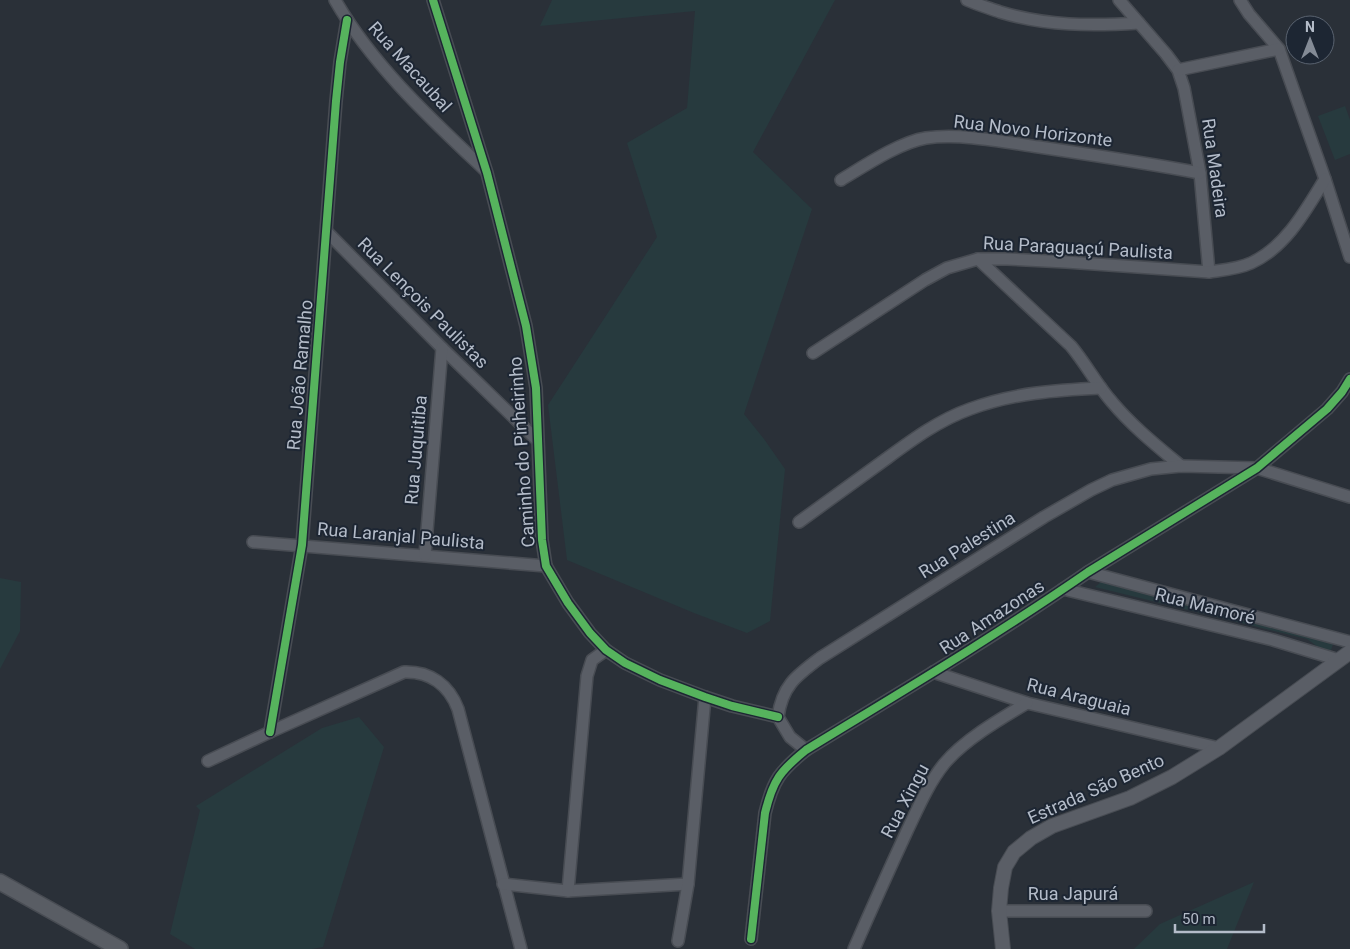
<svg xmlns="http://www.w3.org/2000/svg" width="1350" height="949" font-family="Roboto,sans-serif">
  <rect width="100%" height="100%" fill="#2a3038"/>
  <g fill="#273a3e">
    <path d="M 552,0 L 835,0 L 753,152 L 812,209 L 744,414 L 764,439 L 785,469 L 770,621 L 747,633 L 694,613 L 567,560 L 548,405 L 657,237 L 627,143 L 687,108 L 695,11 L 540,26 Z"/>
    <path d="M 1345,106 L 1350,120 L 1350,154 L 1335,160 L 1318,116 Z"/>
    <path d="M 0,578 L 21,582 L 20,631 L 0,669 Z"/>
    <path d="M 1101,582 L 1333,644 L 1331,650 L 1325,652 L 1307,639 L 1095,587 Z"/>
    <path d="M 359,717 L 384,747 L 323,947 L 312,949 L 195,949 L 170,934 L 200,810 L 196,806 L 322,728 Z"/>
    <path d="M 1254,882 L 1227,949 L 1134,949 L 1160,924 Z"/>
  </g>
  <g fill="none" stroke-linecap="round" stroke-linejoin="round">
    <g stroke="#484c53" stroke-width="14">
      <g id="minor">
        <path d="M 335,0 C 373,66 431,119 486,171"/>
        <path d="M 433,0 L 487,173 L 526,326 L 536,388 L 542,540 L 546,566 L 568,603 L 590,633 L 606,650 L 625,663 L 660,680 L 705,697 L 732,706 L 778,717"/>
        <path d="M 967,0 C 978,5 989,8 1000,12 C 1046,26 1091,26 1139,23"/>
        <path d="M 1119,0 L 1166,54 L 1178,70 L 1184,88 L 1200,173 L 1209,272"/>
        <path d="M 1240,0 L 1249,14 L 1279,49 L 1325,179 L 1350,257"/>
        <path d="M 1178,70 L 1279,49"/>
        <path d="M 841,180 C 864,166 900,142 926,138 C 961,133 1004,142 1039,147 C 1093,155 1147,163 1200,173"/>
        <path d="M 327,232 L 442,348 L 538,441"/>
        <path d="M 978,259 L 1071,346 C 1086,364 1097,385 1112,402 C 1132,426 1157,446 1181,466"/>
        <path d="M 813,353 L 925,280 L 947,268 L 978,259 L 1007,259 L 1066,262 L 1209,272 C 1223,270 1238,269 1251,263 C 1286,247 1306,210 1325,179"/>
        <path d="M 799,522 C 828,501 857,480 886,459 C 912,440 939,420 970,409 C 1013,393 1057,390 1101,388"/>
        <path d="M 253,542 L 546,566"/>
        <path d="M 425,555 L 442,348"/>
        <path d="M 1088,572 L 1350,642"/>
        <path d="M 1063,589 L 1273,640 L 1339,660"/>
        <path d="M 933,672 L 1027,703 L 1219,748"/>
        <path d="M 270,732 L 302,545 L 336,101 L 340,62 L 347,20"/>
        <path d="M 806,750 L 790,737 L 778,717 C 782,686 796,676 820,658 L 1044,517 L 1091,490 L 1112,480 L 1151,469 L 1181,466 L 1257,468 L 1350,497"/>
        <path d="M 208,761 L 270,732 L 404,672 C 430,671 449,685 458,709 L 521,949"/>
        <path d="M 503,884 L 568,891 L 688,884"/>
        <path d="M 568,891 L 587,676 L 592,660 L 606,650"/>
        <path d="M 999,911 L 1146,911"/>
        <path d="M 751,939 L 765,813 C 773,780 780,771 806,750 C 901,692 997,635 1088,572 L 1257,468 L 1327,409 L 1342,392 L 1350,379"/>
        <path d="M 678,941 L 688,884 L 705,697"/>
        <path d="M 854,949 C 871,910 889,870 907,831 C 918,808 928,784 944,764 C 964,740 1000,719 1027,703"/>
      </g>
    </g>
    <g stroke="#484c53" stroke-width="16">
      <path id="tertiary" d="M 1003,949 L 999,911 L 1001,888 L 1005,867 L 1014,852 L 1031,838 L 1052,826 L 1130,798 L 1172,777 L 1219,748 L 1350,652"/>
    </g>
    <g stroke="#484c53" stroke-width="18">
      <path id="secondary" d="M 0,882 L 120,949"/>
    </g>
    <use href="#minor" stroke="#5a5e66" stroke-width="11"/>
    <use href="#tertiary" stroke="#5a5e66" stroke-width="14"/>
    <use href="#secondary" stroke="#595d64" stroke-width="15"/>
    <g stroke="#1d2633" stroke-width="11">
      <g id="cycleway">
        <path d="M 433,0 L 487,173 L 526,326 L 536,388 L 542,540 L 546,566 L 568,603 L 590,633 L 606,650 L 625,663 L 660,680 L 705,697 L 732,706 L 778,717"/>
        <path d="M 270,732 L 302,545 L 336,101 L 340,62 L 347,20"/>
        <path d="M 751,939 L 765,813 C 773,780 780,771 806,750 C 901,692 997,635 1088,572 L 1257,468 L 1327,409 L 1342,392 L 1350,379"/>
      </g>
    </g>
    <use href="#cycleway" stroke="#56b35d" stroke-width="8"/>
  </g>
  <g text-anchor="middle" stroke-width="4" stroke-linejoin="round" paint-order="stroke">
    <g font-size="18" fill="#b4bcc9" stroke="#1d2633">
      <text transform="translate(410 67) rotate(48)" y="6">Rua Macaubal</text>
      <text transform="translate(1033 131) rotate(7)" y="6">Rua Novo Horizonte</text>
      <text transform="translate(1215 168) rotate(82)" y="6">Rua Madeira</text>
      <text transform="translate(1078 248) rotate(3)" y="6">Rua Paraguaçú Paulista</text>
      <text transform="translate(423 303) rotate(45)" y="6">Rua Lençois Paulistas</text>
      <text transform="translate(300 375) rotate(-85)" y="6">Rua João Ramalho</text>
      <text transform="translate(416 450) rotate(-85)" y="6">Rua Juquitiba</text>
      <text transform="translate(522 452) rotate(-94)" y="6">Caminho do Pinheirinho</text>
      <text transform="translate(401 536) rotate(5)" y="6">Rua Laranjal Paulista</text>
      <text transform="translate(967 545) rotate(-32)" y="6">Rua Palestina</text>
      <text transform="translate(1205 606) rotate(14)" y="6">Rua Mamoré</text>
      <text transform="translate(992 617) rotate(-33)" y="6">Rua Amazonas</text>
      <text transform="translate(1079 697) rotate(14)" y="6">Rua Araguaia</text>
      <text transform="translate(1096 789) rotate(-24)" y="6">Estrada São Bento</text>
      <text transform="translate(905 801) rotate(-62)" y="6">Rua Xingu</text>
      <text x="1073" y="900">Rua Japurá</text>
    </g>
  </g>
  <g transform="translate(1310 40)"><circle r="24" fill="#1d2633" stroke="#59626f"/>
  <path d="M0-4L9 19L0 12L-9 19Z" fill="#848b96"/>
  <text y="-8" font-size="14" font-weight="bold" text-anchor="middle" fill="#b4bcc9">N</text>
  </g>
  <path d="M1175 924v8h89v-8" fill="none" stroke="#b4bcc9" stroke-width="2.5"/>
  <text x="1182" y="924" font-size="15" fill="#b4bcc9" stroke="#1d2633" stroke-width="4" paint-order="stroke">50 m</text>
</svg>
